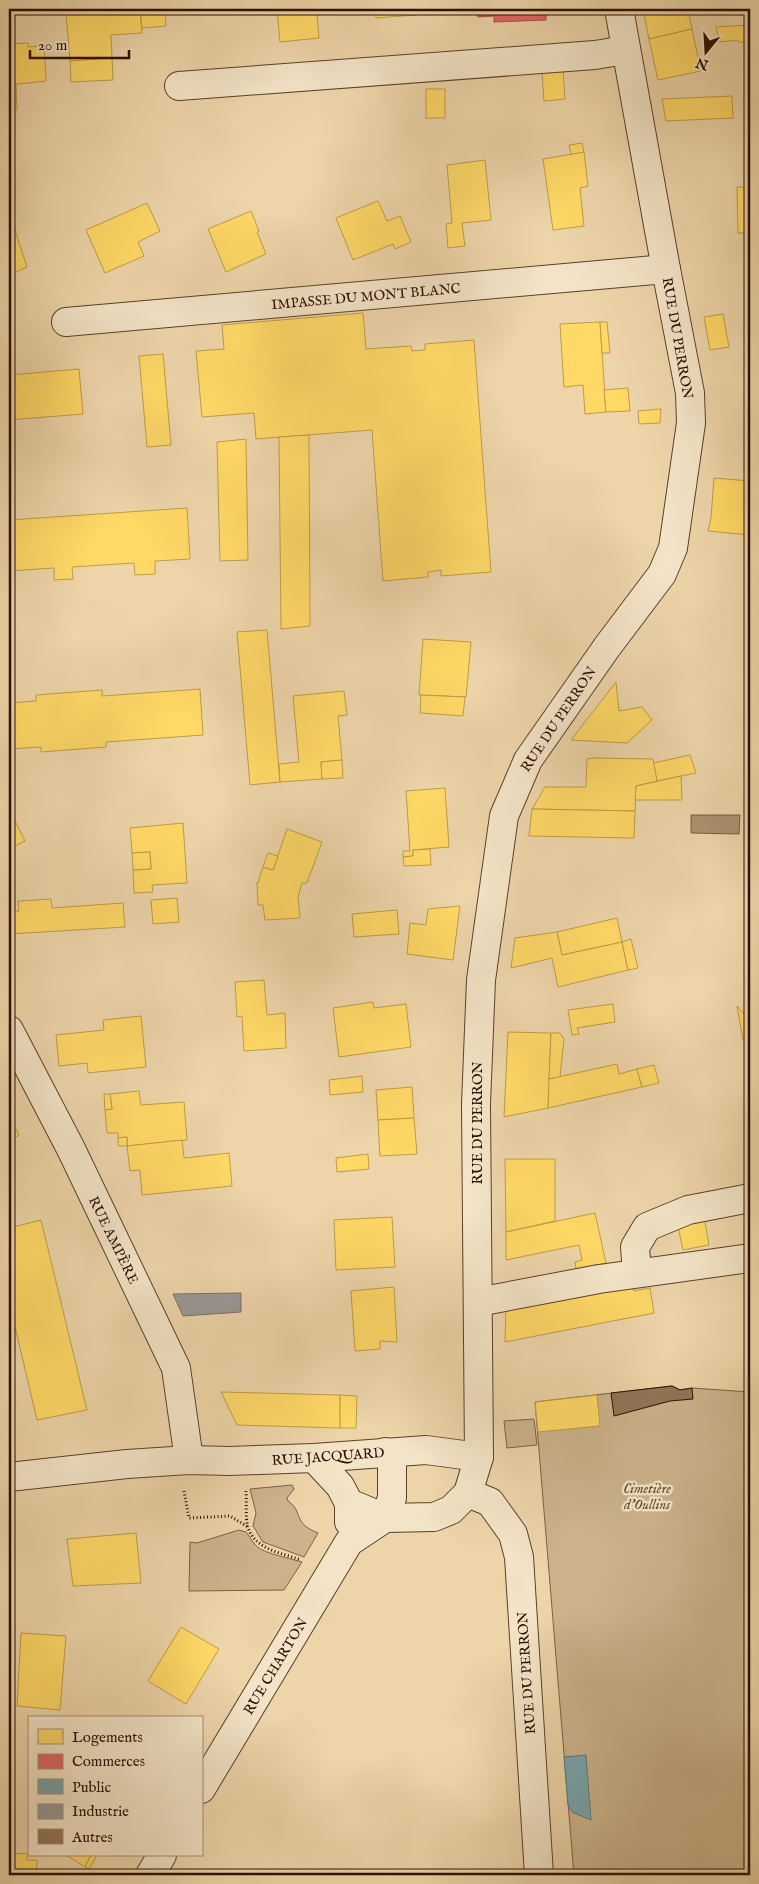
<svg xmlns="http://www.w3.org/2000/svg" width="759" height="1884" font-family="'IM FELL English',serif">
  <rect width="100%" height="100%" fill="#edd5a9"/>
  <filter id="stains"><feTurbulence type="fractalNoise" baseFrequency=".004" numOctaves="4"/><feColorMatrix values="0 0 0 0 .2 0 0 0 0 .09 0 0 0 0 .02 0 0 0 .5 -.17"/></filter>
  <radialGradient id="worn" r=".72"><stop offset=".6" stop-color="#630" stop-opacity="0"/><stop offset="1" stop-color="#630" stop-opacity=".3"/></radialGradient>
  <g fill="#ccb38c" stroke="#7c6046">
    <path d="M 672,1386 L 680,1390 L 692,1388 L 750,1392 L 750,1875 L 574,1875 L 535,1402 Z"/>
    <path d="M 534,1419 L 537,1445 L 507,1448 L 504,1421 Z"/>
    <path d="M 292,1485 L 294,1489 L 287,1498 L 288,1501 C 304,1512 292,1523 318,1533 L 304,1557 L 263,1542 L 253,1526 L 256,1513 L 250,1489 Z"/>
    <path d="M 239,1530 L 246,1532 C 250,1537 254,1545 259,1548 C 265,1553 292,1559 302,1562 L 284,1590 L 189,1591 L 190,1542 L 197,1543 Z"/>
  </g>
  <path fill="#ab9170" stroke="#785c43" d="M 691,815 L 740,815 L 739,834 L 691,833 Z"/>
  <g fill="#ffd966" stroke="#bf9c47">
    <path d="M 65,9 L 87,9 L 87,11 L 66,13 Z"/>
    <path d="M 87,9 L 140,9 L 142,33 L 111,35 L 112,58 L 70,61 L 66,13 L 87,11 Z"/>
    <path d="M 140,9 L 165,9 L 166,26 L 142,28 Z"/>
    <path d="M 277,9 L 347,9 L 347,12 L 317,15 L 319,38 L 280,42 Z"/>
    <path d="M 375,9 L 415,9 L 416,15 L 376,18 Z"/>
    <path d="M 643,9 L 688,9 L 692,29 L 649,39 Z"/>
    <path d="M 750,25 L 750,42 L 738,42 L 738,40 L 719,42 L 716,27 Z"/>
    <path d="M 692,29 L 701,71 L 658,80 L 649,39 Z"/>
    <path d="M 28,43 L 28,47 L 44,46 L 46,81 L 9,85 L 9,44 Z"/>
    <path d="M 112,58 L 113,80 L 71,82 L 70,61 Z"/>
    <path d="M 563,71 L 565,99 L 544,101 L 542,72 Z"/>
    <path d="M 16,84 L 17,110 L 9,111 L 9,85 Z"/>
    <rect x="426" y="89" width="19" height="29"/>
    <path d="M 732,96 L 733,118 L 666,121 L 662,99 Z"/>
    <path d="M 582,143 L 584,152 L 571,155 L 569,145 Z"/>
    <path d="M 584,152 L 588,186 L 580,188 L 584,226 L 553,230 L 543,159 Z"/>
    <path d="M 485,160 L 491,220 L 462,223 L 465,246 L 448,248 L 446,224 L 452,223 L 447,165 Z"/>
    <path d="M 737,187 L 750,187 L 750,233 L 738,233 Z"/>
    <path d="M 378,201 L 387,221 L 400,216 L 411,242 L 395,249 L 393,244 L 353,260 L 336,218 Z"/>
    <path d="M 147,203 L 160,231 L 138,242 L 144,256 L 105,273 L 86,230 Z"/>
    <path d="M 251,211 L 259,231 L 257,232 L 266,254 L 226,272 L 208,229 Z"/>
    <path d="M 13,224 L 27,267 L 9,275 L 9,225 Z"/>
    <path d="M 363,313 L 366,349 L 411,346 L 412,351 L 425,350 L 425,344 L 474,340 L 491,572 L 441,576 L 441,570 L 428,572 L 428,577 L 383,581 L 372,430 L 256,439 L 254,413 L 202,417 L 196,351 L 224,349 L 222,325 Z"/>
    <path d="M 723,314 L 729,347 L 710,350 L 704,317 Z"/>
    <path d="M 600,322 L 606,412 L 585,414 L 583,385 L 564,387 L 560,324 Z"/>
    <path d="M 600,322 L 607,322 L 610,353 L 602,353 Z"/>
    <path d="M 163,354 L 171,445 L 147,447 L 139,356 Z"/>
    <path d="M 79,369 L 83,414 L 9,420 L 9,375 Z"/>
    <path d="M 628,388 L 630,411 L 606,412 L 604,390 Z"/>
    <path d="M 661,409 L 660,423 L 639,424 L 638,411 Z"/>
    <path d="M 309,435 L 310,626 L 281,629 L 279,437 Z"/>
    <path d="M 246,439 L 248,560 L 220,561 L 217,442 Z"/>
    <path d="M 714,478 L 750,481 L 750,535 L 708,531 L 711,518 Z"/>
    <path d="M 187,508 L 190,559 L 155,561 L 155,574 L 135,575 L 134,563 L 72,567 L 73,579 L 54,580 L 54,568 L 9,571 L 9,520 Z"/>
    <path d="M 267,630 L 280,782 L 250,785 L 237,632 Z"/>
    <path d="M 423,639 L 471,642 L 466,697 L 419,695 Z"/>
    <path d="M 616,682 L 619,711 L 642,707 L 652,720 L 627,743 L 571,740 Z"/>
    <path d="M 200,689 L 203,735 L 106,742 L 106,747 L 41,752 L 41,747 L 9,749 L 9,703 L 36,701 L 36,695 L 102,690 L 102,696 Z"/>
    <path d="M 344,691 L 347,715 L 338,716 L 342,760 L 321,762 L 322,779 L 280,782 L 279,764 L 299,762 L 293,696 Z"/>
    <path d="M 421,695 L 465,697 L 463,716 L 420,713 Z"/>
    <path d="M 690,755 L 696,773 L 657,781 L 653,763 Z"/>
    <path d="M 594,758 L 653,759 L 657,781 L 636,786 L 635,811 L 532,809 L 545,787 L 586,787 L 587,759 Z"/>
    <path d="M 342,760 L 343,778 L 322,779 L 321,762 Z"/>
    <path d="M 681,776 L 682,800 L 635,800 L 636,786 Z"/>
    <path d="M 445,788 L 449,847 L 413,850 L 413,856 L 403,857 L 403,851 L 410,851 L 406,791 Z"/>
    <path d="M 532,809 L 635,811 L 634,838 L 529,836 Z"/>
    <path d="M 10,811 L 25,841 L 9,849 L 9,812 Z"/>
    <path d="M 183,823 L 187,883 L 152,885 L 153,892 L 134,893 L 133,870 L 151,869 L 150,852 L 132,853 L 130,828 Z"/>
    <path d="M 287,829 L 322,842 L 307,883 L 302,883 L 298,897 L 300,918 L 265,920 L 263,905 L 258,905 L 257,882 L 258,883 L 263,867 L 273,870 Z"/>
    <path d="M 430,849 L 431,865 L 404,866 L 403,857 L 413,856 L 413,850 Z"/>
    <path d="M 150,852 L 151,869 L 133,870 L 132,853 Z"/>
    <path d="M 268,853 L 278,856 L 273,870 L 263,867 Z"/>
    <path d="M 177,898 L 179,922 L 153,924 L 151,900 Z"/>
    <path d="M 51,899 L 52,908 L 123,903 L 125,927 L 9,934 L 9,912 L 19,911 L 18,901 Z"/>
    <path d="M 460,906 L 453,960 L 407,954 L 410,923 L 426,925 L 428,909 Z"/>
    <path d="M 397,910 L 399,934 L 354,937 L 352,914 Z"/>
    <path d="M 617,918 L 622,942 L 562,955 L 557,932 Z"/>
    <path d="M 557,932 L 562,955 L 622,942 L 628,970 L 558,987 L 552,958 L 511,968 L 515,938 Z"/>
    <path d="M 631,939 L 638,968 L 628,970 L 622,942 Z"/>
    <path d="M 264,980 L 267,1015 L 285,1013 L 286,1048 L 244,1051 L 242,1016 L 237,1017 L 235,982 Z"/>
    <path d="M 373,1002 L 374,1008 L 406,1004 L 411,1047 L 339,1057 L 333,1008 Z"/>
    <path d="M 613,1004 L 615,1022 L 577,1028 L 579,1034 L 572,1035 L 568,1010 Z"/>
    <path d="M 737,1006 L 750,1021 L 750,1057 L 747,1040 L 743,1040 Z"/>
    <path d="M 141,1016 L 146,1067 L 88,1073 L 87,1063 L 59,1066 L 56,1035 L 104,1030 L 103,1020 Z"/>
    <path d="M 508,1032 L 551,1033 L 548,1108 L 504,1117 Z"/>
    <path d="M 551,1033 L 560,1033 L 564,1039 L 560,1077 L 549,1079 Z"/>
    <path d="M 617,1064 L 619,1074 L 637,1069 L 642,1087 L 548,1108 L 549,1079 Z"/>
    <path d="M 654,1065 L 659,1083 L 642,1087 L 637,1069 Z"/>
    <path d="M 362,1076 L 363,1092 L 330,1095 L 329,1080 Z"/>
    <path d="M 412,1087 L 414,1118 L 378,1120 L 376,1090 Z"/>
    <path d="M 139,1091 L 141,1105 L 184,1102 L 187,1140 L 127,1146 L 127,1137 L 118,1138 L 118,1133 L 107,1133 L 105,1110 L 112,1109 L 110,1094 Z"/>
    <path d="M 104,1094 L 110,1094 L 112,1109 L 105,1110 Z"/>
    <path d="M 9,1116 L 19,1135 L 9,1141 Z"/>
    <path d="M 414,1118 L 417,1154 L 380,1156 L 378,1120 Z"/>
    <path d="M 127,1137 L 127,1146 L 118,1146 L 118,1138 Z"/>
    <path d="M 182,1140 L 184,1158 L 229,1153 L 232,1186 L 142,1195 L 140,1170 L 130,1171 L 127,1146 Z"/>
    <path d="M 368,1154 L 369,1169 L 337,1172 L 336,1158 Z"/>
    <path d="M 505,1159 L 555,1159 L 555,1221 L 506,1232 Z"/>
    <path d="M 595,1213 L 606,1263 L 576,1269 L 575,1262 L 582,1260 L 579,1245 L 506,1260 L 506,1232 Z"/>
    <path d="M 704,1216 L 709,1245 L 683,1250 L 677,1222 Z"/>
    <path d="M 392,1217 L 395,1267 L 336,1270 L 334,1220 Z"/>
    <path d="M 41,1220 L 87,1410 L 37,1420 L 9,1301 L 9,1228 Z"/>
    <path d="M 633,1285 L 634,1291 L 650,1288 L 654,1313 L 505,1342 L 506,1307 Z"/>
    <path d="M 394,1287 L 397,1342 L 380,1341 L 380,1349 L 355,1351 L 351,1291 Z"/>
    <path d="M 221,1392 L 340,1395 L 340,1428 L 237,1425 Z"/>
    <path d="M 340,1395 L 357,1396 L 356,1428 L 340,1428 Z"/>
    <path d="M 597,1395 L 600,1426 L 538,1432 L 535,1402 Z"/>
    <path d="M 136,1533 L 141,1583 L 73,1586 L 67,1539 Z"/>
    <path d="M 181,1627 L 219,1649 L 186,1704 L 148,1681 Z"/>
    <path d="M 21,1633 L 66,1636 L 60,1710 L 17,1706 Z"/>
    <path d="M 9,1828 L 14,1829 L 13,1853 L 27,1854 L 27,1860 L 37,1860 L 36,1875 L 9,1875 Z"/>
    <path d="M 66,1855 L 91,1855 L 85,1867 Z"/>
    <path d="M 91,1855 L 97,1855 L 89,1869 L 85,1867 Z"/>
  </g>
  <path fill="#e06666" stroke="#aa4b47" d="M 477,9 L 546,9 L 546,20 L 494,22 L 494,16 L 478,17 Z"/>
  <path fill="#76a5af" stroke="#60777a" d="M 586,1755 L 591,1820 L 572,1812 L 568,1805 L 564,1757 Z"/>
  <path fill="#999" stroke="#786f6b" d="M 241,1293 L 241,1312 L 183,1316 L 173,1294 Z"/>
  <path fill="#907558" stroke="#2b0d00" d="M 672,1386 L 680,1390 L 692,1388 L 693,1399 L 670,1401 L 614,1416 L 611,1393 Z"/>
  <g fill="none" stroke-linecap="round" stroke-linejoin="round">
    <g stroke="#5c3f2a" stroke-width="30">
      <g id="minor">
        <path d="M 179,86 L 595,55 L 626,50"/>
        <path d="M 66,322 L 666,269"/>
        <path d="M 9,1030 L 71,1149 L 176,1368 L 189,1460"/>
        <path d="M 637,1273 L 635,1247 L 647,1227 L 688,1210 L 750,1198"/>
        <path d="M 478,1302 L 599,1279 L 750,1258"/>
        <path d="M 314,1458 L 340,1486 L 349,1503 L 349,1522"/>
        <path d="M 9,1477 L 127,1464 L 189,1460 L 229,1461 L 314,1458 L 426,1450 L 479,1457"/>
        <path d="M 468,1493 L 490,1502 L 513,1534 L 519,1557 L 539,1875"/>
        <path d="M 349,1503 L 385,1518 L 434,1517 L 451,1510 L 468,1493 L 479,1457 L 476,1104 L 481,980 L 504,816 L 528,760 L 607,647 L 662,574 L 673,548 L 691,423 L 690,393 L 666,269 L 619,9"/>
        <path d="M 201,1789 L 349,1542 L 385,1518 L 392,1498 L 392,1464 L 385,1452"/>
        <path d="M 150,1875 L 162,1855"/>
      </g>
    </g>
    <g stroke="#2b0d00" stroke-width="3" stroke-dasharray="1 2.5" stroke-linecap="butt">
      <path d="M 184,1491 L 189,1518 L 230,1516 L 248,1527"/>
      <path d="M 246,1491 C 247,1502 245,1517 248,1528 C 256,1550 282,1553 301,1560"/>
    </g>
    <use href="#minor" stroke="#f3e4c7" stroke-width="28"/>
  </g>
  <g text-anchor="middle" stroke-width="5" stroke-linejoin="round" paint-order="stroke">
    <g font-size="14" fill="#2b0d00" stroke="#f3e4c7">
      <text transform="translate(366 296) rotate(-5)" y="5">IMPASSE DU MONT BLANC</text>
      <text transform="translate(678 338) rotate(80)" y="5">RUE DU PERRON</text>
      <text transform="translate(558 719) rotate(-56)" y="5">RUE DU PERRON</text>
      <text transform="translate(477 1123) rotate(-90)" y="5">RUE DU PERRON</text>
      <text transform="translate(114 1240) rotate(64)" y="5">RUE AMPÈRE</text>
      <text transform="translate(328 1456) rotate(-4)" y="5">RUE JACQUARD</text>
      <text transform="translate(275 1666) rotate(-59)" y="5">RUE CHARTON</text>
      <text transform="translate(526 1673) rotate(-94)" y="5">RUE DU PERRON</text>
    </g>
    <g font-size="14" font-style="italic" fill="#634731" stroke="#f3e4c7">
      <text x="647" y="1493">Cimetière<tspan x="647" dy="16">d'Oullins</tspan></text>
    </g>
  </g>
  <rect width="759" height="1884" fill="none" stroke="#edd5a9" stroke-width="30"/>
  <rect x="10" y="10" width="739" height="1864" fill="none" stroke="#2b0d00" stroke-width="2.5"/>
  <rect x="15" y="15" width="729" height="1854" fill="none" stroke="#2b0d00"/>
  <rect x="28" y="1716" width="175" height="140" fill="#f3e4c7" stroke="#a38e77"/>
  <rect x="38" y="1729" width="25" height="15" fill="#ffd966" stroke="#a38e77"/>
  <text x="72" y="1742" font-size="15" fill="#2b0d00">Logements</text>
  <rect x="38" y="1754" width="25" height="15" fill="#e06666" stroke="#a38e77"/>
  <text x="72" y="1766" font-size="15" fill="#2b0d00">Commerces</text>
  <rect x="38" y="1779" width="25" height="15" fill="#76a5af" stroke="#a38e77"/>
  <text x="72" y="1792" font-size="15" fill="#2b0d00">Public</text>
  <rect x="38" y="1804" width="25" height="15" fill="#999999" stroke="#a38e77"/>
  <text x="72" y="1816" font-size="15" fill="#2b0d00">Industrie</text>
  <rect x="38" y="1829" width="25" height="15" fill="#907558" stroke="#a38e77"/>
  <text x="72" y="1842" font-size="15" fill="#2b0d00">Autres</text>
  <g transform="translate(706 52) rotate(198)" stroke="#f3e4c7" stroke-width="4" paint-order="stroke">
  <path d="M0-4L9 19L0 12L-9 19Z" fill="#2b0d00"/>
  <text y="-8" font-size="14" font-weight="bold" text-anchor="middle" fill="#2b0d00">N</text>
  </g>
  <path d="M30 50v8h99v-8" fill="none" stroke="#2b0d00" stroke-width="2.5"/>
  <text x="38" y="50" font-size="15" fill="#2b0d00" stroke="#f3e4c7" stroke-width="4" paint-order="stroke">20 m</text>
  <rect width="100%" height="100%" filter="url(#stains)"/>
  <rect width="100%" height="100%" fill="url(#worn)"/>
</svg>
